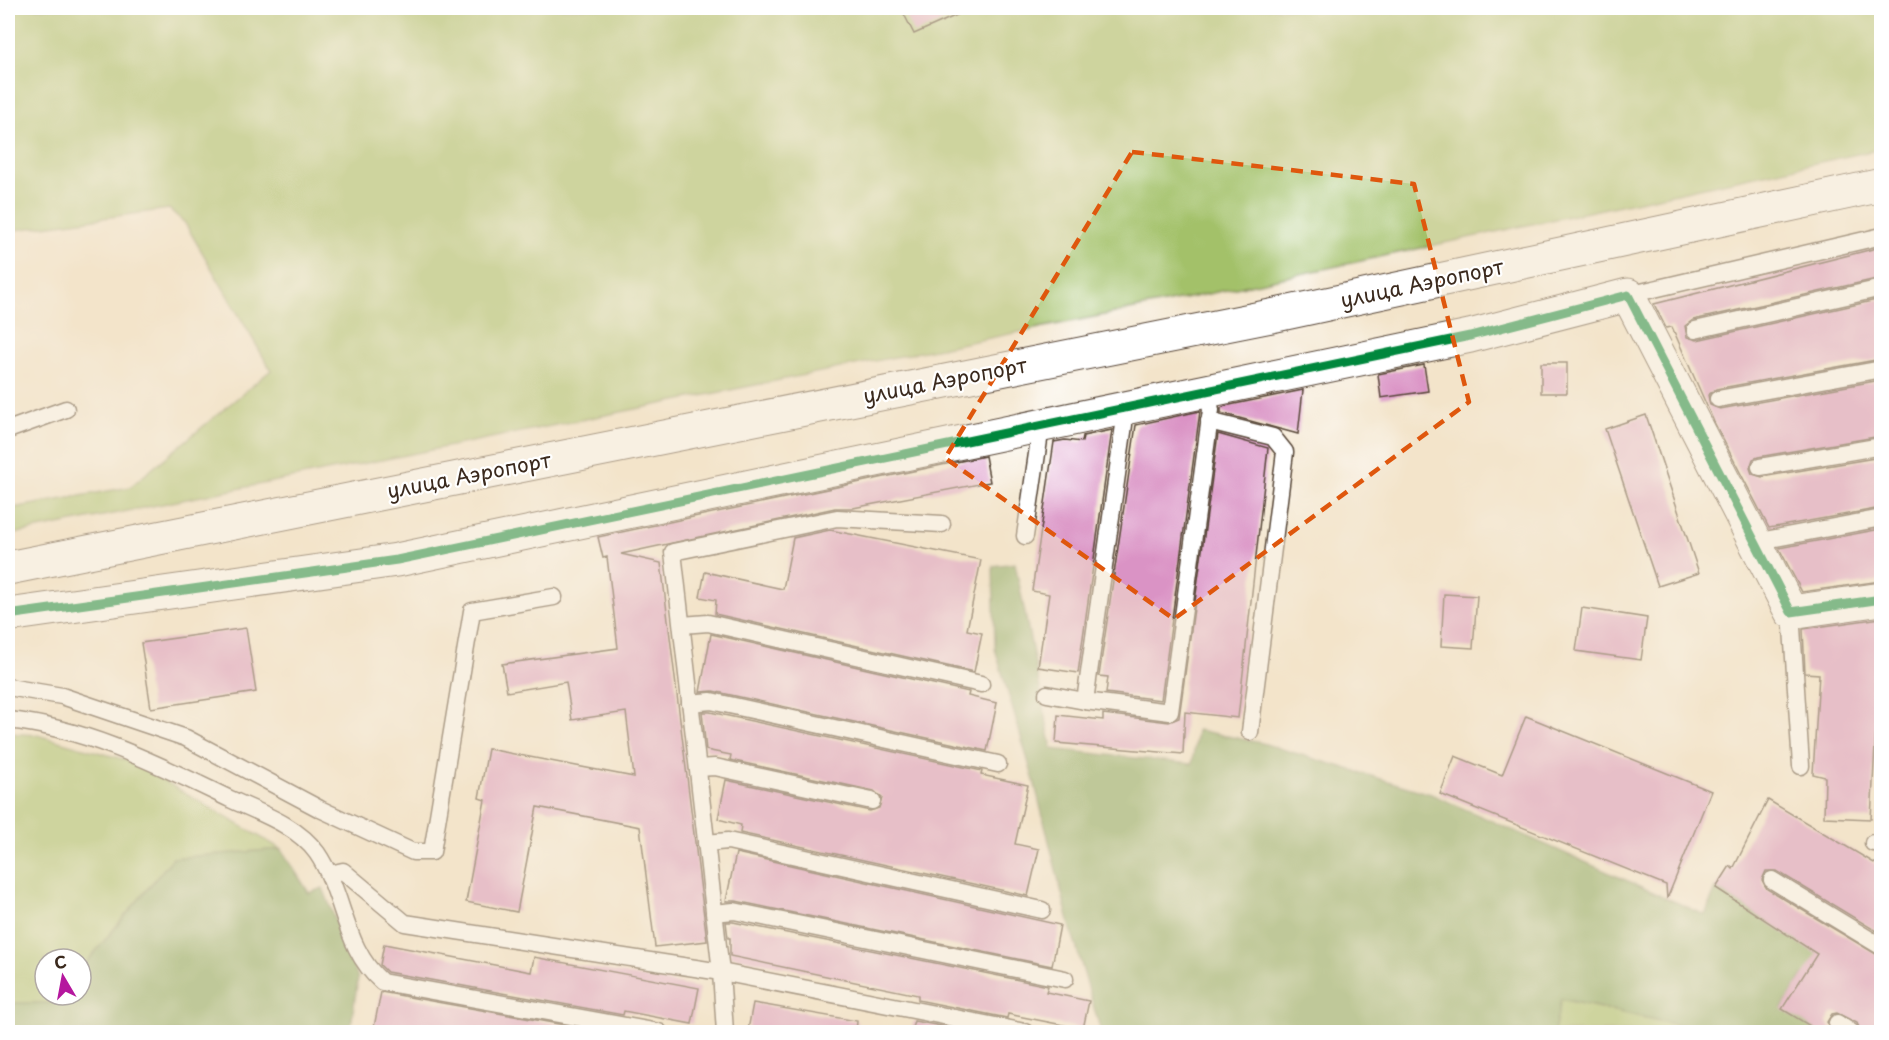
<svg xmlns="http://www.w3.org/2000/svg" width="1889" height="1040" font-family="'Playpen Sans',sans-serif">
  <rect width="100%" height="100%" fill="#fff"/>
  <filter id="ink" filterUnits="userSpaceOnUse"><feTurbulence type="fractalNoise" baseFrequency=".0167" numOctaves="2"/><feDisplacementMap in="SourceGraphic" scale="12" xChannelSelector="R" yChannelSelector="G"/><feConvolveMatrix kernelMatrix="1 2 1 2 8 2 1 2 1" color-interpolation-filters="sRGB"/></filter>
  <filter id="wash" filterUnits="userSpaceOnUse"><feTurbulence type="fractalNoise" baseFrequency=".008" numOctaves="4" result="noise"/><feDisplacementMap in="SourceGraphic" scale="24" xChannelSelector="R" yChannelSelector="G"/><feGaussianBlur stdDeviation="1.35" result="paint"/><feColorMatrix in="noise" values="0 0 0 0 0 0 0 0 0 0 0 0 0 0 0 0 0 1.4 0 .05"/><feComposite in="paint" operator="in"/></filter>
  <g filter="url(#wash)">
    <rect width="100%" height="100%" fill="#f3e4ca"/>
    <g fill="#a3c169" stroke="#6f7644" stroke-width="1.5">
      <path d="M 8,8 L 1881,8 L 1881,149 L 1194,297 L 8,535 L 8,509 L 130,487 L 271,370 L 185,223 L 169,209 L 8,231 Z"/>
      <path d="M 8,733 L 37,735 L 130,761 L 281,849 L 173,858 L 81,969 L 81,959 L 45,959 L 45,995 L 59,995 L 52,1003 L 8,1003 Z"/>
      <path d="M 1560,999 L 1710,1032 L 1554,1032 Z"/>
    </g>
    <g fill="#82a75d" stroke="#5e683e" stroke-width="1.5">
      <path d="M 1015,563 L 1052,749 L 1192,764 L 1197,730 L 1262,743 L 1431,794 L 1705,915 L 1716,888 L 1839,967 L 1825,989 L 1803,975 L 1782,1008 L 1816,1029 L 1814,1032 L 1710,1032 L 1561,999 L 1554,1032 L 1101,1032 L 1069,922 L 1034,781 L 995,649 L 993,566 Z"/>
      <path d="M 281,849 L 309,893 L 323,888 L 358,978 L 350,1032 L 8,1032 L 8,1003 L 52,1003 L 59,995 L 81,995 L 81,969 L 173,858 Z"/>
    </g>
    <g id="blocks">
      <g fill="#da93c5">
        <path d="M 901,8 L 973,8 L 914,34 Z"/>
        <path d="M 1881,247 L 1881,278 L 1693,320 L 1685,326 L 1687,337 L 1697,340 L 1881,299 L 1881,359 L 1716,389 L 1708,395 L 1710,405 L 1720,409 L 1881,380 L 1881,436 L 1758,457 L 1753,459 L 1750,468 L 1752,474 L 1762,477 L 1881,457 L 1881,508 L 1769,528 L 1714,422 L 1672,327 L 1666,328 L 1654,304 Z"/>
        <rect x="1541" y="363" width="26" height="30"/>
        <path d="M 1424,365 L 1428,391 L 1381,398 L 1378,374 Z"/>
        <path d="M 1303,390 L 1298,434 L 1221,413 L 1221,408 L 1225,406 Z"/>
        <path d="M 1200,411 L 1161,700 L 1106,693 L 1108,677 L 1099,676 L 1136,425 Z"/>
        <path d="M 1646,415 L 1699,573 L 1658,586 L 1605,429 Z"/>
        <path d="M 1112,430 L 1078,673 L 1038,667 L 1049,594 L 1032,591 L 1054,442 L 1065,440 L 1082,442 L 1083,436 Z"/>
        <path d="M 1218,434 L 1268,448 L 1238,718 L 1185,712 L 1183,754 L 1056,743 L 1058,715 L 1103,720 L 1103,714 L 1169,722 L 1179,718 Z"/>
        <path d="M 985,456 L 990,482 L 853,508 L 835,508 L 621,554 L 661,563 L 707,941 L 655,947 L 640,827 L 537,807 L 517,912 L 466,902 L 485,800 L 479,798 L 488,749 L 634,777 L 626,712 L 572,720 L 566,682 L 507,692 L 502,664 L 618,648 L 607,557 L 603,558 L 598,537 Z"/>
        <path d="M 1881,529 L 1881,581 L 1802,592 L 1779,548 Z"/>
        <path d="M 830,530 L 981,560 L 967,630 L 982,633 L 974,672 L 715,614 L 716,600 L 700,597 L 705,572 L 783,589 L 793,538 Z"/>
        <path d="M 1444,594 L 1477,596 L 1473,648 L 1441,646 Z"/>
        <path d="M 1582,608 L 1647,618 L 1641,660 L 1576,651 Z"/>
        <path d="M 1881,618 L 1881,709 L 1877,709 L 1871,819 L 1824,817 L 1825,777 L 1813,774 L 1819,674 L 1805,673 L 1803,629 Z"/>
        <path d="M 246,628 L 256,692 L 151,708 L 141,643 Z"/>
        <path d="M 711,634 L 969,692 L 968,696 L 997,703 L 987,751 L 713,691 L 700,692 Z"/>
        <path d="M 702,712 L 710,712 L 982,771 L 981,775 L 1028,785 L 1015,844 L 1039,849 L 1028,896 L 740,833 L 741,825 L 718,819 L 726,780 L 870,811 L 879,808 L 882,798 L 874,791 L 730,760 L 731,755 L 706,750 Z"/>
        <path d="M 1526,716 L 1711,791 L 1667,899 L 1666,885 L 1440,794 L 1455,756 L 1502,775 Z"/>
        <path d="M 1768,800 L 1881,867 L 1881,934 L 1777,871 L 1766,871 L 1762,880 L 1767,889 L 1881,957 L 1881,1032 L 1861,1032 L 1857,1023 L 1837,1013 L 1832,1014 L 1827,1022 L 1832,1032 L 1820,1032 L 1782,1009 L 1817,954 L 1716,888 L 1730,866 L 1733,869 Z"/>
        <path d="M 736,853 L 1060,925 L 1052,966 L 736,901 L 726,901 Z"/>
        <path d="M 726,922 L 733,922 L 1048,986 L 1046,992 L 1089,1001 L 1083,1029 L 1008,1014 L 1007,1018 L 918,1000 L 918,995 L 730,956 L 730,938 L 728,938 Z"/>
        <path d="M 384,944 L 531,972 L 534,957 L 699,988 L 692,1024 L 624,1011 L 623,1015 L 387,972 L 380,965 Z"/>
        <path d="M 381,992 L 603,1032 L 373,1032 Z"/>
        <path d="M 753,1003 L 857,1021 L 856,1032 L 763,1032 L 748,1030 Z"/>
        <path d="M 914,1021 L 973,1032 L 911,1032 Z"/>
      </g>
    </g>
  </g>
  <g filter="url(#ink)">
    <use href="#blocks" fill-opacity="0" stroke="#574638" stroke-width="1.5"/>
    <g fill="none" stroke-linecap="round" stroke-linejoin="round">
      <g stroke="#574638" stroke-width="19">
        <g id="lane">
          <path d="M 1628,295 L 1882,236"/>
          <path d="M 1695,330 L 1882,288"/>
          <path d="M 1718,399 L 1882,369"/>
          <path d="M 1120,408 L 1124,425 L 1085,701 L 1170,712 L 1211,410 L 1207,390"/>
          <path d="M 1209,421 L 1273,437 L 1285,452 L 1250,732"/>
          <path d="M 8,430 L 66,409"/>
          <path d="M 1760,467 L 1882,446"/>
          <path d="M 1025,536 L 1039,440 L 1035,426"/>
          <path d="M 1754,542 L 1882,518"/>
          <path d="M 1791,612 L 1801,766"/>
          <path d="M 682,625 L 708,623 L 981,684"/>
          <path d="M 8,687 L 62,696 L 186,738 L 320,809 L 413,852 L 432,852 L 472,611 L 554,597"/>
          <path d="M 1047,694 L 1085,701"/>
          <path d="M 690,703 L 711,701 L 998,764"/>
          <path d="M 8,720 C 87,728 159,765 230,799 C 260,813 297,825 317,853 C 345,894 343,948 382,982 L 659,1032"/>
          <path d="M 698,768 L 715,767 L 872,801"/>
          <path d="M 706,843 L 728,841 L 1042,910"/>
          <path d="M 1873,843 L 1882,843"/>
          <path d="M 330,874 L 343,871 L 405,923 L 721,972 L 1025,1032"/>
          <path d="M 1772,880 L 1882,947"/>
          <path d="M 714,913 L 734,911 L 1065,979"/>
          <path d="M 1837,1023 L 1851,1032"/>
          <path d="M 725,1032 L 721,972 L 673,552 L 837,518 L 942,524"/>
        </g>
      </g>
      <g stroke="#574638" stroke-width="35">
        <path id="street" d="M 8,615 L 397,560 L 1470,336 L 1628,295 L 1791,612 L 1882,599"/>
      </g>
      <g stroke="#574638" stroke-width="35">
        <path id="primary" d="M 8,568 L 1276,315 L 1882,185"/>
      </g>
      <use href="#lane" stroke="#fff" stroke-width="16"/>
      <use href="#street" stroke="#fff" stroke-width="33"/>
      <use href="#primary" stroke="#fff" stroke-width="33"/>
      <g stroke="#fff" stroke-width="13">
        <path id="cycleway" d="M 8,615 L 397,560 L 1470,336 L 1628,295 L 1791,612 L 1882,599"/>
      </g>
      <use href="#cycleway" stroke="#00873e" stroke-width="9"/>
    </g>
  </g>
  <path d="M0 0H1889V1040H0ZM 1132,152 L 1414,184 L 1469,402 L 1174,619 L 945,458 Z" fill="#f3e4ca" fill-opacity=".55" fill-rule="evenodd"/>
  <path fill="none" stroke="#df570d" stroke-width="4.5" stroke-dasharray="12 8" stroke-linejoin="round" d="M 1132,152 L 1414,184 L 1469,402 L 1174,619 L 945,458 Z"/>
  <g text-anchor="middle" stroke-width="4.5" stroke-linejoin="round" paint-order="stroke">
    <g font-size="21" fill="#3b2a1e" stroke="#fff">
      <text transform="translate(1422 284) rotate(-12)" y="7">улица Аэропорт</text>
      <text transform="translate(945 381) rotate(-11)" y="7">улица Аэропорт</text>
      <text transform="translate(469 476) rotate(-11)" y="7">улица Аэропорт</text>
    </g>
  </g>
  <rect width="1889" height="1040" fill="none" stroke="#fff" stroke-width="30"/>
  <g transform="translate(63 977) rotate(350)"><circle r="28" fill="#ffffff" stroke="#b1aaa5" stroke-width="1.5"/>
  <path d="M0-4.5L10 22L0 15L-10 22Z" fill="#b5179e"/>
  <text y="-9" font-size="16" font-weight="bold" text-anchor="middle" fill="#3b2a1e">С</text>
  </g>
</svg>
